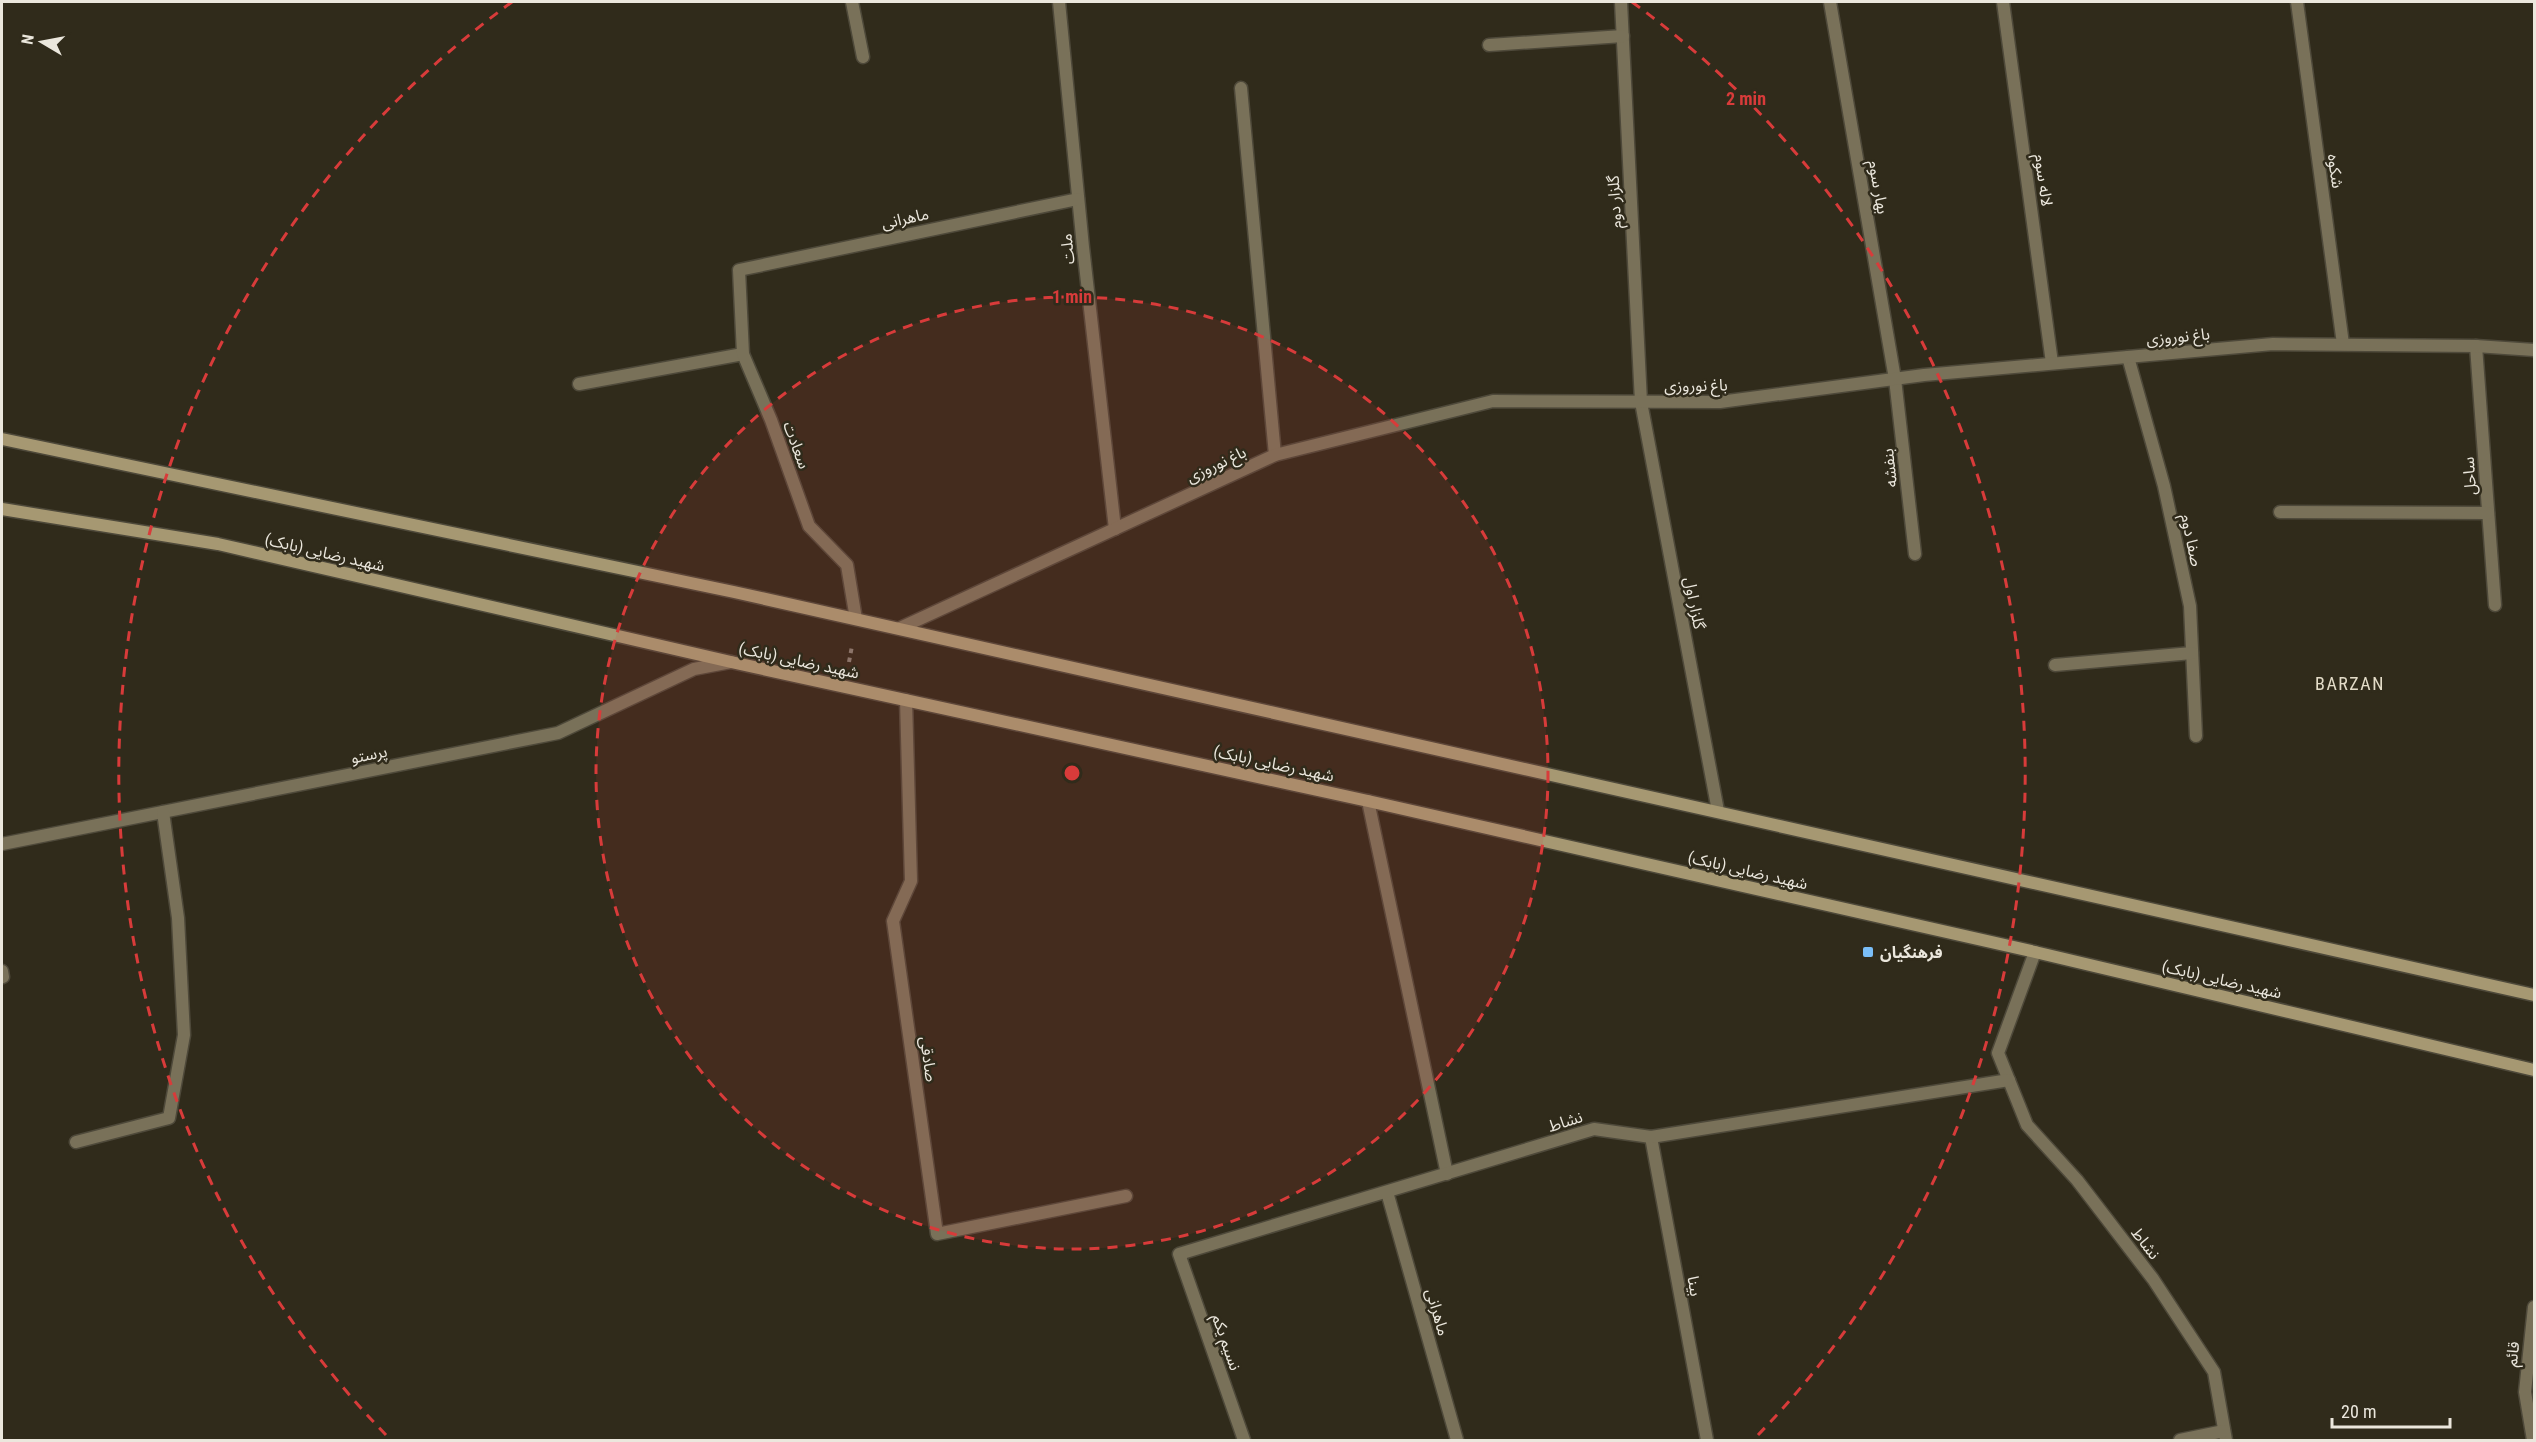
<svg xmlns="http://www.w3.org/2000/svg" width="2536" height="1442" font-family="'Roboto Condensed','Noto Sans Arabic',sans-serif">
  <rect width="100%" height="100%" fill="#302b1b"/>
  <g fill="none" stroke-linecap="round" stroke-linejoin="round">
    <g stroke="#4e493a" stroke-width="15">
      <g id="minor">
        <path d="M 852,2 L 863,57"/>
        <path d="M 1059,2 L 1083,247 L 1115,529"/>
        <path d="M 1621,2 L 1641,402 L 1718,811"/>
        <path d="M 1830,2 L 1895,379 L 1915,554"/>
        <path d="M 2003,2 L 2052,363"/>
        <path d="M 2297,2 L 2343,344"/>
        <path d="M 1489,45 L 1623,36"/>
        <path d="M 1241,88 L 1275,455"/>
        <path d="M 2476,346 L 2495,605"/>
        <path d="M 2128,357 L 2164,486 L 2190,606 L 2196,736"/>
        <path d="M 579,384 L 743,354"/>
        <path d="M 2280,512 L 2488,513"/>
        <path d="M 856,619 L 847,565 L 809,526 L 771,420 L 743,354 L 739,270 L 1078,199"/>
        <path d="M 900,628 L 1275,455 L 1493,401 L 1720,402 L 1924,375 L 2273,344 L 2476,346 L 2534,350"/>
        <path d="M 2055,665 L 2192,653"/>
        <path d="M 906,700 L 911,881 L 893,921 L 937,1234 L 1126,1196"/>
        <path d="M 1368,801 L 1447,1174"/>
        <path d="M 2,844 L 558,733 L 694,669 L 731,662"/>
        <path d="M 2035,952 L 1998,1053 L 2027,1125 L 2077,1180 L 2153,1279 L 2214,1372 L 2226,1440"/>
        <path d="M 2,971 L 3,977"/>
        <path d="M 1651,1137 L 1707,1440"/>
        <path d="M 76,1142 L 169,1118 L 184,1035 L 178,918 L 163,812"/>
        <path d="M 1387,1192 L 1457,1440"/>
        <path d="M 1244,1440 L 1179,1254 L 1594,1129 L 1651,1137 L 2009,1080"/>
        <path d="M 2180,1440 L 2224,1431"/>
        <path d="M 2533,1440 L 2525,1392 L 2534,1307"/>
      </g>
    </g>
    <g stroke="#4e493a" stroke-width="15">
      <g id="secondary">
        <path d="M 2,439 L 734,592 L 2534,995"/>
        <path d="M 2,509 L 218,544 L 731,662 L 1368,801 L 2035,952 L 2534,1070"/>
      </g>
    </g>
    <path stroke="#827d70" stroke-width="4" stroke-dasharray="4.5 4.5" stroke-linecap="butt" d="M 849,662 L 852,646"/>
    <use href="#minor" stroke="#797159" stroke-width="12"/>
    <use href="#secondary" stroke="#a69872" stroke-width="12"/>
  </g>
  <circle cx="1072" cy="773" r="476" fill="#d83b3a" fill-opacity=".12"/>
  <g fill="none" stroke="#d83b3a" stroke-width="3" stroke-dasharray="10 8">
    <circle cx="1072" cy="773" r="476"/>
    <path d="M386 1435A953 953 0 0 1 512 2M1632 2A953 953 0 0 1 1758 1435"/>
  </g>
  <rect fill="#7abef8" stroke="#302b1b" stroke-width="2" x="1862" y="946" width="12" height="12" rx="3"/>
  <g text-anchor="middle" stroke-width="5" stroke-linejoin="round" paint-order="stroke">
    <g font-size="16" fill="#ebe7dd" stroke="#302b1b">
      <text transform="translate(2336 171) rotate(82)" y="6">شکوه</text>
      <text transform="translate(2044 180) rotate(82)" y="6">لاله سوم</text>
      <text transform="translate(1879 187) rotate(80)" y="6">بهار سوم</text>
      <text transform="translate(1614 202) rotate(-93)" y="6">گلزار دوم</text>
      <text transform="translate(905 218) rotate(-12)" y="6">ماهرانی</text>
      <text transform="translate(1067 249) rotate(-96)" y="6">ملت</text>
      <text transform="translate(2178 336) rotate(-5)" y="6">باغ نوروزی</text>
      <text transform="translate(1696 385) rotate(-1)" y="6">باغ نوروزی</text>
      <text transform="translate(797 445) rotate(70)" y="6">سعادت</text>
      <text transform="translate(1216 464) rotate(-25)" y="6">باغ نوروزی</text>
      <text transform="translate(1889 468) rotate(-96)" y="6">بنفشه</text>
      <text transform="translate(2469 476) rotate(-94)" y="6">ساحل</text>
      <text transform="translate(2192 540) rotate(78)" y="6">صفا دوم</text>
      <text transform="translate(325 552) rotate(13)" y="6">شهید رضایی (بابک)</text>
      <text transform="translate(1695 603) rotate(79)" y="6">گلزار اول</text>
      <text transform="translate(799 660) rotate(12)" y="6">شهید رضایی (بابک)</text>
      <text transform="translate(369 754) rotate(-11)" y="6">پرستو</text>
      <text transform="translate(1274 763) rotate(12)" y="6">شهید رضایی (بابک)</text>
      <text transform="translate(1748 870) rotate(13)" y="6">شهید رضایی (بابک)</text>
      <text transform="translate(2222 979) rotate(13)" y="6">شهید رضایی (بابک)</text>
      <text transform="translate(929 1059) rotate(82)" y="6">صادقی</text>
      <text transform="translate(1565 1121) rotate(-17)" y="6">نشاط</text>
      <text transform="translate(2146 1243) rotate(52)" y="6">نشاط</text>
      <text transform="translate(1695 1286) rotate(80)" y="6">بینا</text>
      <text transform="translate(1438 1312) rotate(74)" y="6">ماهرانی</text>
      <text transform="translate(1227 1342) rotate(71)" y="6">نسیم یکم</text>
      <text transform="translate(2512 1354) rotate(-83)" y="6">قائم</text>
    </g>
    <g font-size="16" font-weight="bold" fill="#ebe7dd" stroke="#302b1b" text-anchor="start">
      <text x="1880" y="958">فرهنگیان</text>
    </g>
    <g font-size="18" letter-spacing="1.5" fill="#e3dcc8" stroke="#302b1b">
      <text x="2350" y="690">BARZAN</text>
    </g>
  </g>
  <circle cx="1072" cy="773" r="9" fill="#d83b3a" stroke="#302b1b" stroke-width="3"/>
  <g font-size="18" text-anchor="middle" font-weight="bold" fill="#d83b3a" stroke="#302b1b" stroke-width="5" stroke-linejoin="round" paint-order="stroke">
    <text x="1746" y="105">2 min</text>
    <text x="1072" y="303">1 min</text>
  </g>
  <rect width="2536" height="1442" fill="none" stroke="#ebe7dd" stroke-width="6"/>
  <g transform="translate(42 42) rotate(280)" stroke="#302b1b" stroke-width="4.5" paint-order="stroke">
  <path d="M0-4.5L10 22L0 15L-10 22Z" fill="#ebe7dd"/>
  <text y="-9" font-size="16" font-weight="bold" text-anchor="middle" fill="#ebe7dd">N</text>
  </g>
  <path d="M2332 1418v9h118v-9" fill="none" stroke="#ebe7dd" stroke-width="3"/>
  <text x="2341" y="1418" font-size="18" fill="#ebe7dd" stroke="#302b1b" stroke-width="4.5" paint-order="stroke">20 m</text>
</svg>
